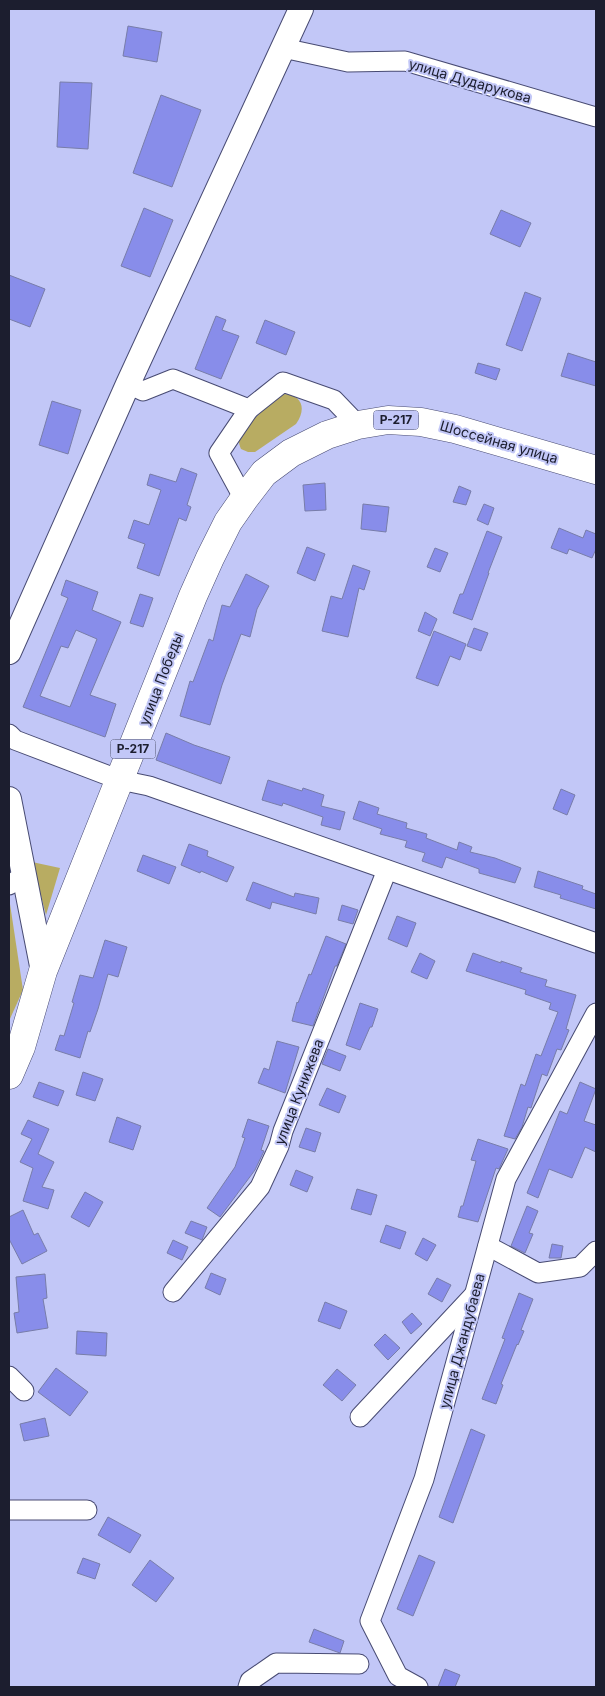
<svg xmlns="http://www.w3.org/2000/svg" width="605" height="1696" font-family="Inter,sans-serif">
  <rect width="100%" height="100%" fill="#c2c7f7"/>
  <g fill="#b8ac62">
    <path d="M 283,394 C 302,394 307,409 296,424 L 255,452 L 248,452 L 241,449 C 238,442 238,437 242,431 L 276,397 Z"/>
    <path d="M 32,862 L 60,868 L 46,915 Z"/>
    <path d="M 10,904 L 23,990 L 9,1021 L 9,905 Z"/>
  </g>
  <g fill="#888dea" stroke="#787da9" fill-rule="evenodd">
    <path d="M 128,26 L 162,32 L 157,62 L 123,56 Z"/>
    <path d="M 60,82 L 92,83 L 88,149 L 57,147 Z"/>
    <path d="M 161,95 L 201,110 L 172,187 L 133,173 Z"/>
    <path d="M 144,208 L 173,220 L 150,277 L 121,266 Z"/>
    <path d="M 501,210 L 531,223 L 520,247 L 490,234 Z"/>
    <path d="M 9,275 L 45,289 L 30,327 L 9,319 Z"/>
    <path d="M 525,292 L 541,298 L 522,351 L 506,345 Z"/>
    <path d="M 216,316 L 226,320 L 222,330 L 239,336 L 221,379 L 195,369 Z"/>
    <path d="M 265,320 L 295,332 L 286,355 L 256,343 Z"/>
    <path d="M 568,353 L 596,362 L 596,386 L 561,376 Z"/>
    <path d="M 478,363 L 500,369 L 496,380 L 475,373 Z"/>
    <path d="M 52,401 L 81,410 L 68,454 L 39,445 Z"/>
    <path d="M 181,468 L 197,474 L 187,505 L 191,507 L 186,521 L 179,518 L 159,576 L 137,568 L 145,544 L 128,538 L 134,520 L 149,525 L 161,490 L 147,485 L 150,474 L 176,482 Z"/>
    <path d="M 325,483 L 326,510 L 305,511 L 303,485 Z"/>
    <path d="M 459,486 L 471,491 L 466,505 L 453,502 Z"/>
    <path d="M 363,504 L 389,507 L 386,532 L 361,529 Z"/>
    <path d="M 484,504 L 494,508 L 488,525 L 477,520 Z"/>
    <path d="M 559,528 L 583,538 L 586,530 L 596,534 L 596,549 L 592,558 L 569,549 L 567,554 L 551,548 Z"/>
    <path d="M 487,531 L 502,537 L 488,573 L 489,573 L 472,620 L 453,613 L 460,594 L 463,594 Z"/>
    <path d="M 307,547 L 325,554 L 315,581 L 297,573 Z"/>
    <path d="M 435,548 L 448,553 L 440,572 L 427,567 Z"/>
    <path d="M 353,565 L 370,571 L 364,590 L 359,588 L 348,637 L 322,631 L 331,596 L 342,599 Z"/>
    <path d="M 246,574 L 269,586 L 257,609 L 250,637 L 241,634 L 222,685 L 210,725 L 180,716 L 190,681 L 193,682 L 209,639 L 213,641 L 222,605 L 230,607 Z"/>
    <path d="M 66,580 L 98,592 L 92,610 L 121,622 L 90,695 L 116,704 L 105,737 L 23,707 L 68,598 L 61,595 ZM 76,630 L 97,639 L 70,707 L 40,696 L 61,646 L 68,648 Z"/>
    <path d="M 140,594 L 153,598 L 143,627 L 130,623 Z"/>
    <path d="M 425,612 L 437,619 L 430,636 L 418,631 Z"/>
    <path d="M 474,628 L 488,633 L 481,651 L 467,646 Z"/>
    <path d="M 434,631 L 466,644 L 460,660 L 450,656 L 438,686 L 416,678 Z"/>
    <path d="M 166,733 L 194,745 L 230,757 L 221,784 L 156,760 Z"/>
    <path d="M 268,780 L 302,791 L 303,788 L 324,795 L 321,806 L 345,812 L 340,830 L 321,825 L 323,817 L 283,803 L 282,806 L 262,800 Z"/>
    <path d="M 561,789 L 575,795 L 567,815 L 553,809 Z"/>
    <path d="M 359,801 L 379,808 L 377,814 L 407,823 L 406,828 L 427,834 L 426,838 L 457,850 L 459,842 L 472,847 L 470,852 L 495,858 L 521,868 L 515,883 L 479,873 L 479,869 L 446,857 L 442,868 L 422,861 L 425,853 L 405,847 L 407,841 L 380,834 L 382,829 L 353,819 Z"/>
    <path d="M 189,844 L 208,851 L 207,856 L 234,867 L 227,882 L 201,871 L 200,873 L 181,865 Z"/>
    <path d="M 143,855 L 176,867 L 169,884 L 137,871 Z"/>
    <path d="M 538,871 L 583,886 L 582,889 L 596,894 L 596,909 L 560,898 L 561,895 L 534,887 Z"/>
    <path d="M 253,882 L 294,897 L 295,893 L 319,898 L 316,914 L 272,902 L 270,909 L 246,900 Z"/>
    <path d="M 342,905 L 358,910 L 353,924 L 338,920 Z"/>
    <path d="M 397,916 L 416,923 L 407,947 L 388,939 Z"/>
    <path d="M 326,936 L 346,944 L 337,966 L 335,966 L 313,1026 L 292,1021 L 297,1002 L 298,1003 L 309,974 L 311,975 Z"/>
    <path d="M 105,940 L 127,947 L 118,977 L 108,974 L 98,1009 L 90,1032 L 88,1031 L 80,1058 L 55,1050 L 60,1035 L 64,1036 L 74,1003 L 72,1002 L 80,975 L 93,978 Z"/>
    <path d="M 420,953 L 435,961 L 427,979 L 411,972 Z"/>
    <path d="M 473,953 L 501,963 L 501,961 L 522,968 L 520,972 L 547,980 L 545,986 L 576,995 L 566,1029 L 569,1030 L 561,1050 L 557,1049 L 547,1076 L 542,1074 L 531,1108 L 528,1107 L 522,1127 L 515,1139 L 504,1136 L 510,1118 L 521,1084 L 525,1086 L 536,1054 L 541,1056 L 558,1012 L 549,1009 L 551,1003 L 525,994 L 526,990 L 466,971 Z"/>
    <path d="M 360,1003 L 378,1009 L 372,1027 L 370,1027 L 360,1050 L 346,1045 Z"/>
    <path d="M 277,1041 L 299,1047 L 285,1093 L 258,1083 L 264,1068 L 269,1070 Z"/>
    <path d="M 328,1049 L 346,1056 L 340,1071 L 322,1064 Z"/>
    <path d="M 83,1072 L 103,1079 L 95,1101 L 76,1095 Z"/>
    <path d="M 39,1082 L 64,1091 L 58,1106 L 33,1097 Z"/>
    <path d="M 580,1082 L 596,1089 L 584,1121 L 596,1125 L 596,1152 L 585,1147 L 572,1178 L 549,1169 L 538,1198 L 527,1193 L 560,1111 L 567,1114 Z"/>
    <path d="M 327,1088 L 346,1096 L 339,1113 L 319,1105 Z"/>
    <path d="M 117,1117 L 141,1126 L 133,1150 L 109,1142 Z"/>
    <path d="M 248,1119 L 269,1126 L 261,1150 L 264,1151 L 255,1170 L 220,1217 L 207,1208 L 235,1167 L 245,1138 L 242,1137 Z"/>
    <path d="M 28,1120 L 49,1129 L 38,1154 L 54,1162 L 42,1187 L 54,1190 L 48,1209 L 23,1201 L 33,1168 L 20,1162 L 32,1139 L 21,1134 Z"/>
    <path d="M 306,1128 L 321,1133 L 315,1152 L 299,1147 Z"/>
    <path d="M 478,1139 L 508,1149 L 499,1169 L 496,1168 L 478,1222 L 458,1217 L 461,1206 L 463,1206 L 476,1161 L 471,1160 Z"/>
    <path d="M 296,1170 L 313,1177 L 307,1192 L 290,1185 Z"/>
    <path d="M 357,1189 L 377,1195 L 371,1215 L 351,1209 Z"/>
    <path d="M 85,1192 L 103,1202 L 89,1227 L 71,1217 Z"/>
    <path d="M 527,1206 L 538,1211 L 529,1233 L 533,1234 L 525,1253 L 511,1246 Z"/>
    <path d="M 23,1210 L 34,1235 L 38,1233 L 47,1251 L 22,1264 L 9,1239 L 9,1217 Z"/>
    <path d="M 191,1221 L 207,1227 L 202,1240 L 185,1233 Z"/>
    <path d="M 386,1225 L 406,1232 L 400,1249 L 380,1242 Z"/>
    <path d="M 423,1238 L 436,1245 L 427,1261 L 415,1254 Z"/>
    <path d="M 173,1240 L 188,1247 L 182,1260 L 167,1253 Z"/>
    <path d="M 552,1244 L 563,1246 L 561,1258 L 549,1258 Z"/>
    <path d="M 211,1273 L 226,1279 L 220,1295 L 205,1288 Z"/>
    <path d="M 45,1274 L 47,1298 L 43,1299 L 48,1328 L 17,1333 L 14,1313 L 19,1312 L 16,1277 Z"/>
    <path d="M 437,1278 L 451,1285 L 442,1302 L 428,1294 Z"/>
    <path d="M 519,1293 L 533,1299 L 521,1330 L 524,1331 L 518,1345 L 517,1344 L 501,1384 L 503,1385 L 496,1404 L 482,1399 L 505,1339 L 502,1338 Z"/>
    <path d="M 325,1302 L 347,1311 L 340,1329 L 318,1321 Z"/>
    <path d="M 412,1313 L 422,1324 L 411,1334 L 402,1322 Z"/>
    <path d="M 77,1331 L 107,1333 L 106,1356 L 76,1354 Z"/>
    <path d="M 385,1334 L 400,1348 L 388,1360 L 374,1345 Z"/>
    <path d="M 56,1368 L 88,1392 L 70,1416 L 38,1392 Z"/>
    <path d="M 337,1369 L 356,1385 L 342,1401 L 323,1385 Z"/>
    <path d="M 45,1418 L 49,1436 L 24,1441 L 20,1424 Z"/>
    <path d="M 471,1429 L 485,1435 L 453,1523 L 439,1517 Z"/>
    <path d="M 108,1517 L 141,1535 L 130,1553 L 98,1535 Z"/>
    <path d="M 419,1555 L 435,1562 L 413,1616 L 397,1609 Z"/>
    <path d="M 83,1558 L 100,1564 L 95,1579 L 77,1573 Z"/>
    <path d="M 150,1560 L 174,1578 L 156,1602 L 132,1585 Z"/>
    <path d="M 314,1629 L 344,1641 L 340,1653 L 309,1642 Z"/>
    <path d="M 445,1669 L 460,1675 L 455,1687 L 438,1687 Z"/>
  </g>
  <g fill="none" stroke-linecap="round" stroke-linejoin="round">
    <g stroke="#484b73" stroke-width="21">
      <g id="minor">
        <path d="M 283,48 L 348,62 L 405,61 L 596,117"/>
        <path d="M 128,384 L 143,391 L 173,379 L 249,409 L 283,382 L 334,400 L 358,425"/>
        <path d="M 244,499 L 219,453 L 249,409"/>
        <path d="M 9,734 L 15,740 L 120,780 L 149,786 L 596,943"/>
        <path d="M 9,885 L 25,875"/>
        <path d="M 488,1246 L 538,1273 L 580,1267 L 596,1251"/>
        <path d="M 173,1292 L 260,1187 L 279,1146 L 283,1131 L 387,870"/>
        <path d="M 9,1376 L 24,1391"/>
        <path d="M 360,1417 L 473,1296"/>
        <path d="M 9,1510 L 87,1510"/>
        <path d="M 248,1687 L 250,1681 L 276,1663 L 359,1664"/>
        <path d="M 418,1687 L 398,1676 L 370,1621 L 424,1479 L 506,1179 L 596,1013"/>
      </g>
    </g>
    <g stroke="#484b73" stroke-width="26">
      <g id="major">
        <path d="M 9,652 L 128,384 L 301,9"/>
        <path d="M 9,799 L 43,971"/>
      </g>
    </g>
    <g stroke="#484b73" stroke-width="29">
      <path id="highway" d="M 9,1075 L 21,1047 L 43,971 L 193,596 L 210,558 L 228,522 L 244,499 L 264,473 L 291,453 L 327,435 L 358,425 L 388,420 L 421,422 L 455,429 L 596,470"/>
    </g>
    <use href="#minor" stroke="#fff" stroke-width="19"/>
    <use href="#major" stroke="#fff" stroke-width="24"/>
    <use href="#highway" stroke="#fff" stroke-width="28"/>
  </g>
  <g text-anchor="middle" stroke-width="4" stroke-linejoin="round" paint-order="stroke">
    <g fill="#c2c7f7" stroke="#4e516b" stroke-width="1">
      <rect x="373.5" y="410.5" width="45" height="19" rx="4"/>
      <rect x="110.5" y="739.5" width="45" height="19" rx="4"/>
    </g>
    <g font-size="12" font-weight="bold" fill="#1c1e2f">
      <text x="396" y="424">Р-217</text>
      <text x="133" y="753">Р-217</text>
    </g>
    <g font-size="14" fill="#1c1e2f" stroke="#c2c7f7">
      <text transform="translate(470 81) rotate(16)" y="5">улица Дударукова</text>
      <text transform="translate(499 442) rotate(16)" y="5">Шоссейная улица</text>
      <text transform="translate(161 679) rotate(-69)" y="5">улица Победы</text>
      <text transform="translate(299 1092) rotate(-69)" y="5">улица Кунижева</text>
      <text transform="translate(462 1341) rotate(-75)" y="5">улица Джандубаева</text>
    </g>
  </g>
  <rect width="605" height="1696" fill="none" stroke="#1c1e2f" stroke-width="20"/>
</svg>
